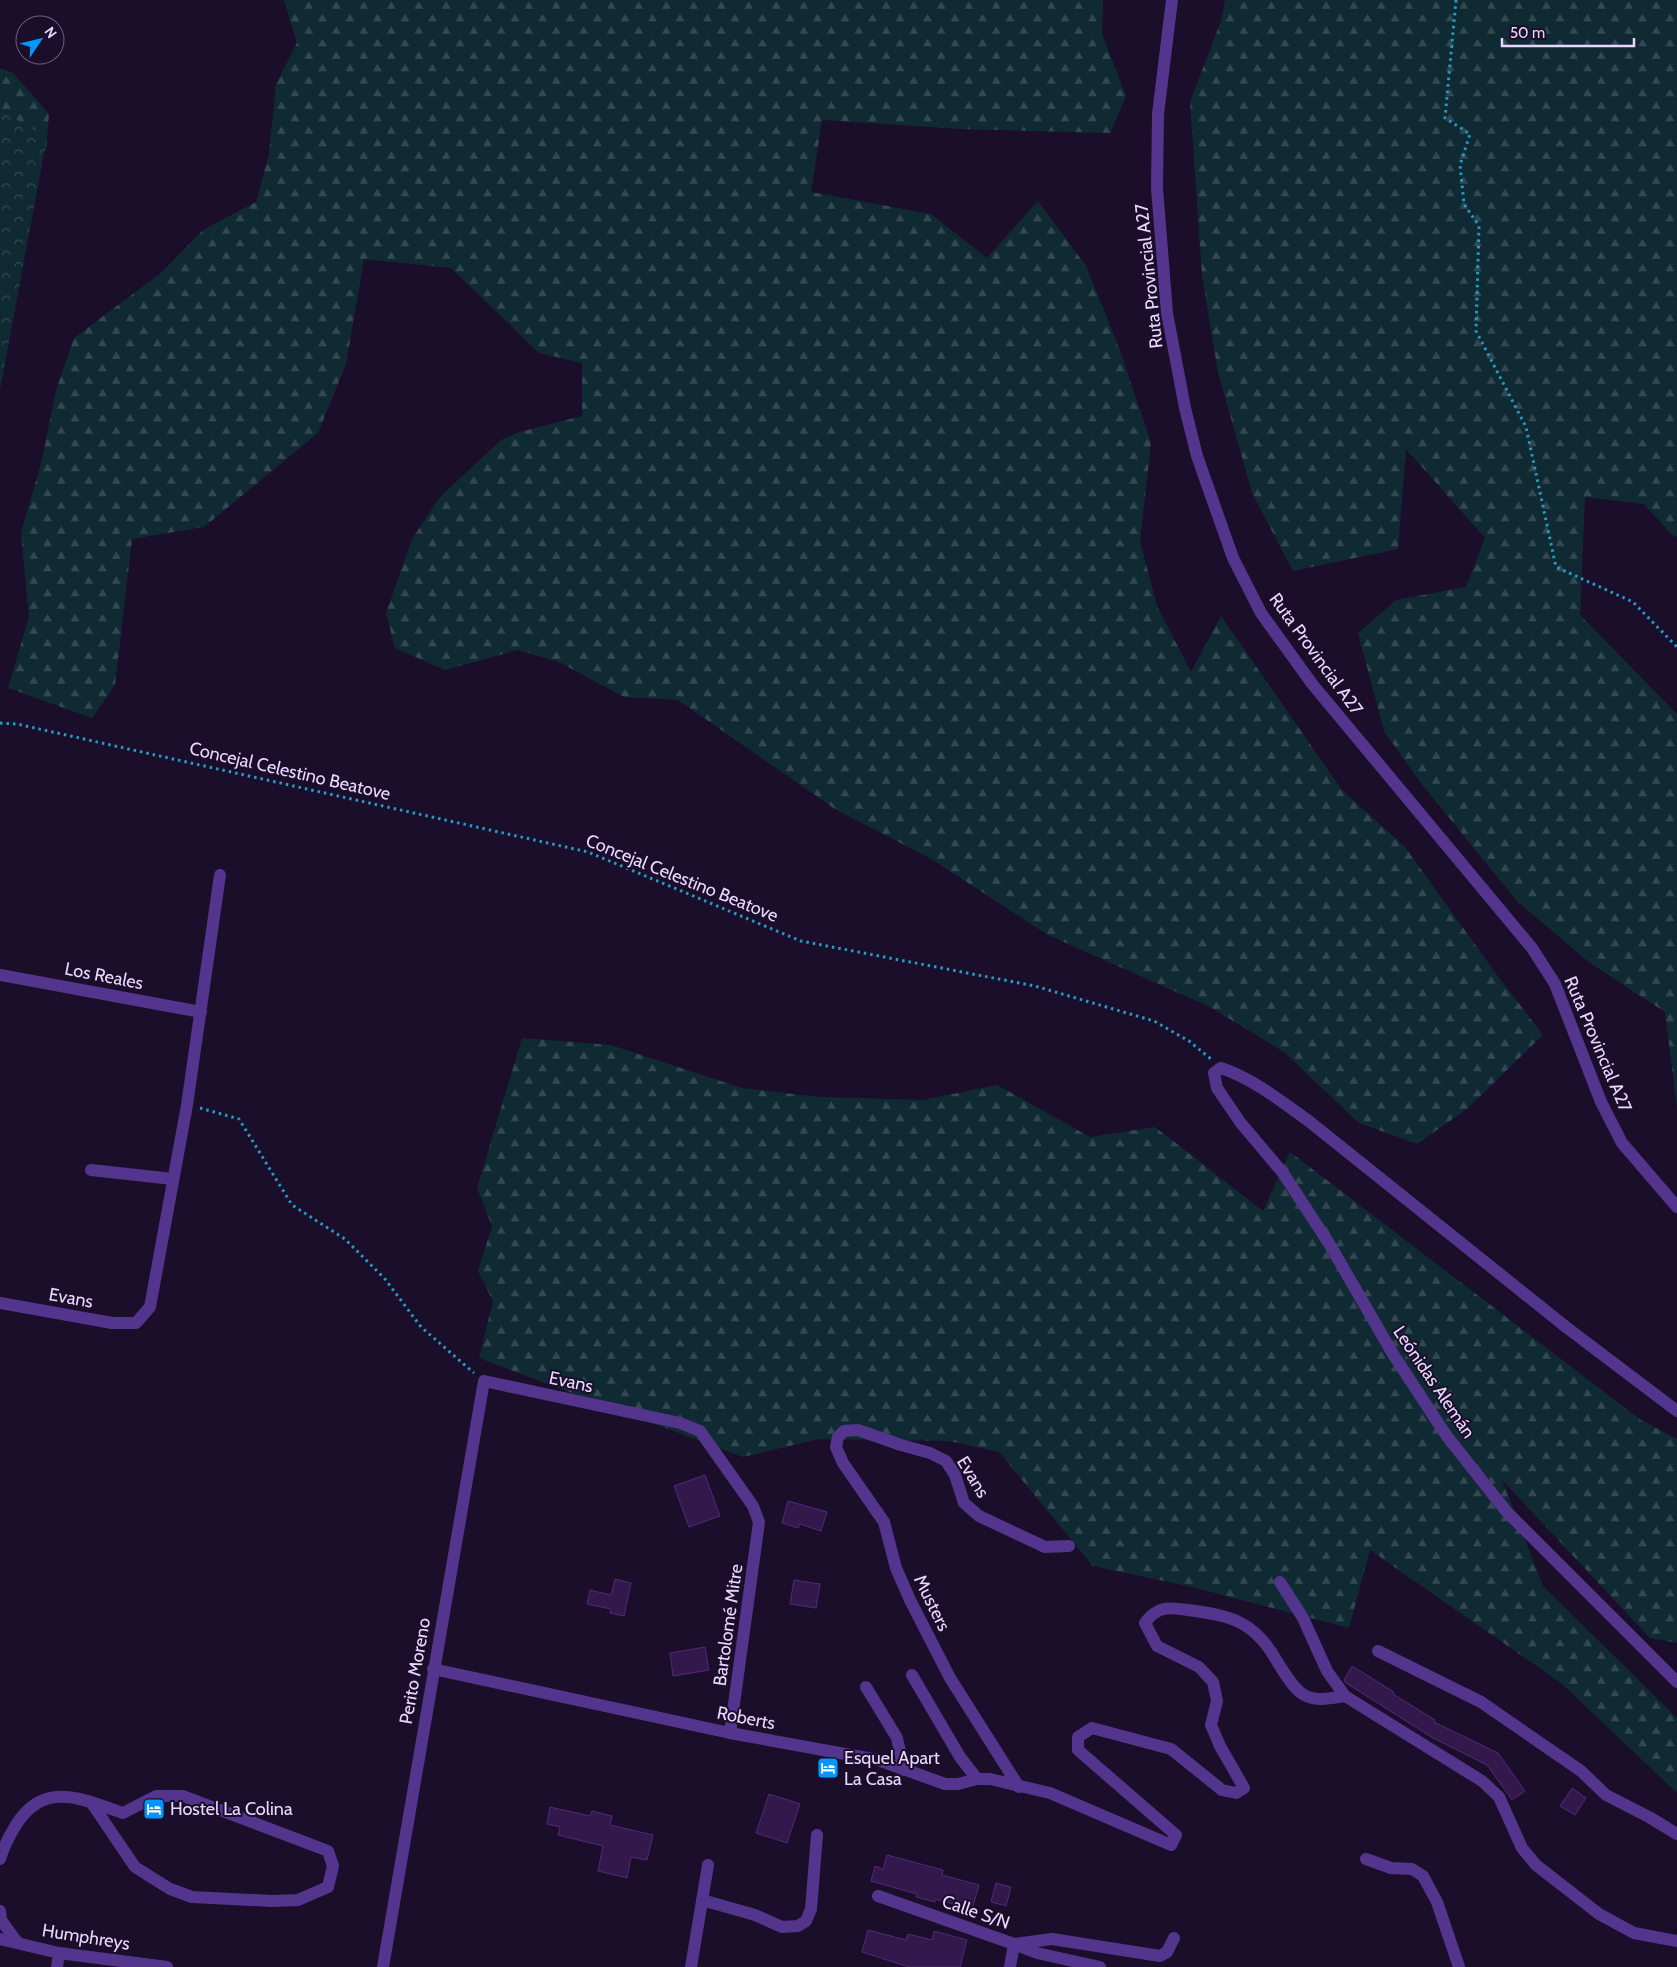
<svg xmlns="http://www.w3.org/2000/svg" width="1677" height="1967" font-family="Cabin,sans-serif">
  <defs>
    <pattern id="forest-firs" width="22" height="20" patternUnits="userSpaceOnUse" patternTransform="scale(1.25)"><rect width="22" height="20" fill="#102a34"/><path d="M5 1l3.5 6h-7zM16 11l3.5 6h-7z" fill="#334852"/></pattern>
    <pattern id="park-crowns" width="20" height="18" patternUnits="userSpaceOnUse" patternTransform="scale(1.25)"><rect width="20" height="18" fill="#102a34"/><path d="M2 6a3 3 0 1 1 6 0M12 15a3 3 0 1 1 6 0" fill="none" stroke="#334852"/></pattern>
  </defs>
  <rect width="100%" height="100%" fill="#1b0e2a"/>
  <g fill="url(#forest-firs)">
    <path d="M 284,0 L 1103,0 L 1102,34 L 1126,96 L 1110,133 L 961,129 L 822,120 L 811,192 L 931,214 L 987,258 L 1038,201 L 1086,266 L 1121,353 L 1151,443 L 1140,541 L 1157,606 L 1191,672 L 1221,616 L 1342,790 L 1405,847 L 1497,975 L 1543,1035 L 1468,1108 L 1417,1144 L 1359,1123 L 1284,1052 L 1210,1007 L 1048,935 L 933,860 L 835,809 L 678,700 L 624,697 L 559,662 L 518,650 L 445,670 L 395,648 L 386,613 L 412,539 L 440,497 L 501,440 L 519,432 L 582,416 L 582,363 L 539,353 L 451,268 L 364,259 L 346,364 L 318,433 L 204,527 L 132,539 L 115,685 L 92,718 L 8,688 L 29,617 L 21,533 L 42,460 L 56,390 L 74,338 L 161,273 L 203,230 L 256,202 L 269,154 L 276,84 L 297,43 Z"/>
    <path d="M 1225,0 L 1677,0 L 1677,537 L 1672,535 L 1644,504 L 1585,497 L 1580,615 L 1677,714 L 1677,1108 L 1665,1012 L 1590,963 L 1517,901 L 1420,782 L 1384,731 L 1358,633 L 1396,600 L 1466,587 L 1485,538 L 1406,449 L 1398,549 L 1293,571 L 1252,493 L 1218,372 L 1202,276 L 1190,102 L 1221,21 Z"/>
    <path d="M 0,68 L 13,73 L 49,114 L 46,151 L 17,169 L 0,186 Z"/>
    <path d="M 522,1038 L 611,1045 L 742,1088 L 819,1097 L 923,1100 L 997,1085 L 1090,1137 L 1155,1127 L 1263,1211 L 1290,1152 L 1641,1420 L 1677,1439 L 1677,1643 L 1650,1638 L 1502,1480 L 1543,1586 L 1677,1718 L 1677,1793 L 1561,1683 L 1370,1550 L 1349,1628 L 1192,1587 L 1093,1566 L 999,1452 L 949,1441 L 819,1439 L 743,1457 L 479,1358 L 493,1301 L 478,1271 L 492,1226 L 477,1188 Z"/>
  </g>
  <path fill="url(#park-crowns)" d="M 0,110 L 47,137 L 0,390 Z"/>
  <g fill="#33184c" stroke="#53287a">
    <path d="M 705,1475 L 720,1516 L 689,1527 L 674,1486 Z"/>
    <path d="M 788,1501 L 827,1512 L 821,1531 L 800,1524 L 798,1528 L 782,1523 Z"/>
    <path d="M 615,1579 L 631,1583 L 624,1616 L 610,1613 L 611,1609 L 587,1604 L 590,1590 L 611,1595 Z"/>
    <path d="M 794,1580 L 820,1584 L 816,1608 L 790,1604 Z"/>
    <path d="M 705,1647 L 709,1670 L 673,1676 L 670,1653 Z"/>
    <path d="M 1352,1666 L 1394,1692 L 1393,1694 L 1435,1720 L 1434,1722 L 1498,1753 L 1525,1791 L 1512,1800 L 1487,1765 L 1433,1738 L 1346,1683 L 1344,1680 Z"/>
    <path d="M 1572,1788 L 1586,1798 L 1575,1815 L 1560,1806 Z"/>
    <path d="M 769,1794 L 800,1804 L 787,1843 L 756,1833 Z"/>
    <path d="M 550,1807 L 590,1816 L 592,1811 L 612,1816 L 610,1825 L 653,1835 L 647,1860 L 631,1857 L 627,1878 L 598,1871 L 603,1846 L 558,1835 L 560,1827 L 547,1824 Z"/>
    <path d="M 887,1855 L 943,1870 L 942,1875 L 979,1885 L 972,1909 L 935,1899 L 935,1902 L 916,1897 L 917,1894 L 871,1881 L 875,1866 L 883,1869 Z"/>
    <path d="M 996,1883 L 1011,1887 L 1006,1906 L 991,1902 Z"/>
    <path d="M 868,1930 L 906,1940 L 908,1934 L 932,1940 L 934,1931 L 967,1940 L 960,1967 L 909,1967 L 862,1952 Z"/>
  </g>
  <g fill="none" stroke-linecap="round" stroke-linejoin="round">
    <g stroke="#259cc5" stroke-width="3" stroke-dasharray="2.5 4" stroke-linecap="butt">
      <path d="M 1456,0 L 1445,118 L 1470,134 L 1460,165 L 1464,204 L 1479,226 L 1476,331 L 1526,427 L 1556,567 L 1633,602 L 1677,647"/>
      <path d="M 0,723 L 17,724 L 588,852 L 801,941 L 1035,986 L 1154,1021 L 1189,1041 L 1211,1059"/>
      <path d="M 200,1108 L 239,1119 L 292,1205 L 345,1239 L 385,1279 L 421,1327 L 474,1373"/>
    </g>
    <g stroke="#54358d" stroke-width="12">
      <path d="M 1172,0 L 1158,114 L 1157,188 L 1167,313 L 1185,408 L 1197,456 L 1233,558 L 1261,613 L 1313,685 L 1532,948 L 1555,984 L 1601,1102 L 1622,1143 L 1677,1207"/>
      <path d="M 0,975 L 201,1012"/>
      <path d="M 91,1170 L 173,1179"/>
      <path d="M 0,1303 L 112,1323 L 136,1323 L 150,1307 L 187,1105 L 220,875"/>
      <path d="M 1677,1411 L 1566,1327 L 1310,1122 C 1282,1102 1254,1079 1221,1068 L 1214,1073 L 1217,1088 L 1240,1122 L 1283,1173 L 1330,1245 L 1393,1354 L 1446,1435 L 1506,1511 L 1677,1682"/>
      <path d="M 1280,1582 L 1303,1618 L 1327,1671 L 1345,1696 L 1482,1781 L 1499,1797 L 1522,1848 L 1536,1865 L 1599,1914 L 1634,1933 L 1677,1941"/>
      <path d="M 1378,1651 L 1481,1702 L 1581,1771 L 1606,1795 L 1649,1817 L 1677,1834"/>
      <path d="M 433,1669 L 730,1733 L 878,1760 L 945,1784 L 958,1784 L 977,1779 L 990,1779 L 1050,1793 L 1171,1845 L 1176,1835 L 1078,1750 L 1078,1737 L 1092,1728 L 1171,1749 L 1222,1790 L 1236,1793 L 1244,1788 L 1220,1746 L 1211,1725 L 1217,1701 L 1213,1682 L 1199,1667 L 1157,1646 L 1145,1623 C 1157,1606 1168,1607 1188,1610 C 1232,1616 1255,1621 1278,1663 C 1284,1672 1294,1690 1304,1695 C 1317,1702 1332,1698 1345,1696"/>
      <path d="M 912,1675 L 960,1757 L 977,1779"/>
      <path d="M 866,1687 L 897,1738 L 904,1770"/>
      <path d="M 1019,1787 L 950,1678 L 910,1600 L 896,1568 L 884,1522 L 843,1463 L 836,1447 L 838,1437 L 844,1431 L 858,1430 L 901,1445 L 930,1453 L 946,1461 L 955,1475 L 964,1503 L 979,1516 L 1045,1547 L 1069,1546"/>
      <path d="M 0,1859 C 4,1846 9,1836 16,1825 C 44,1780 82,1799 123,1813 L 156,1796 L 183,1796 L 328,1851 L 333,1866 L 328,1887 L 298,1900 L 272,1901 L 192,1897 L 170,1889 L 135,1867 L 91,1802"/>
      <path d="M 1366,1859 L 1391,1868 L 1412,1869 L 1423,1876 L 1437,1902 L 1459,1967"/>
      <path d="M 878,1896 L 1014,1944 L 1052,1939 L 1160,1956 L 1167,1952 L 1174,1938"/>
      <path d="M 702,1900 L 755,1915 L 782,1927 L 798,1926 L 806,1921 L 811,1909 L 817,1835"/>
      <path d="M 0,1911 L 1,1920 L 17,1942"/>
      <path d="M 0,1939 L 59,1953 L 167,1967"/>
      <path d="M 57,1967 L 59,1953"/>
      <path d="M 383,1967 L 484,1381 L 680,1423 L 700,1431 L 753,1506 L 759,1522 L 730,1733"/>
      <path d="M 691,1967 L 708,1865"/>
      <path d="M 1010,1967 L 1014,1944 L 1037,1953 L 1100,1967"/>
    </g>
  </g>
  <defs>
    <g id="hotel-square" transform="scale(1.125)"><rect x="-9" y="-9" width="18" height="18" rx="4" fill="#0396ff" stroke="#1b0e2a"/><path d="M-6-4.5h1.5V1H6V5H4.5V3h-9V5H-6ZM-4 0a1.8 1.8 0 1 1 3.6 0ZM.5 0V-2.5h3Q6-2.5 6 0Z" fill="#fff"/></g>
  </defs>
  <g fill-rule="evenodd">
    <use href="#hotel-square" x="828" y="1768"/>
    <use href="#hotel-square" x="154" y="1809"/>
  </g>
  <g text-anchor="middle" stroke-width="4" stroke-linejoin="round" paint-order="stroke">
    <g font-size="18" fill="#e8d7ff" stroke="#1b0e2a">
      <text transform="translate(1149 276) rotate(-96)" y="6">Ruta Provincial A27</text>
      <text transform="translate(1316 654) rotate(54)" y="6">Ruta Provincial A27</text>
      <text transform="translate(290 771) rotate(13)" y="6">Concejal Celestino Beatove</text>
      <text transform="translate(682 878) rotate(22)" y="6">Concejal Celestino Beatove</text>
      <text transform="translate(104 976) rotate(11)" y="6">Los Reales</text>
      <text transform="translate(1598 1044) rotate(67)" y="6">Ruta Provincial A27</text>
      <text transform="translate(71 1298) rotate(10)" y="6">Evans</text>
      <text transform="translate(571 1382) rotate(12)" y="6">Evans</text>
      <text transform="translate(1434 1382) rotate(56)" y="6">Leónidas Alemán</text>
      <text transform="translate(973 1477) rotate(59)" y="6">Evans</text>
      <text transform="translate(932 1603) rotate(64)" y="6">Musters</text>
      <text transform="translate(728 1625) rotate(-82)" y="6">Bartolomé Mitre</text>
      <text transform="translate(415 1671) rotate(-80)" y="6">Perito Moreno</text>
      <text transform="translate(746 1718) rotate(11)" y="6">Roberts</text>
      <text transform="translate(976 1912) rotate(19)" y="6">Calle S/N</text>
      <text transform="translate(86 1937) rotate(9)" y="6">Humphreys</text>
    </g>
    <g font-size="18" fill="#e8d7ff" stroke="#1b0e2a" text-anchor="start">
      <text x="844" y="1764">Esquel Apart<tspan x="844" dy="21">La Casa</tspan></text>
      <text x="170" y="1815">Hostel La Colina</text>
    </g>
  </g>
  <g transform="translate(40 40) rotate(55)"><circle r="24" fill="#1b0e2a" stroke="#6d5e7f"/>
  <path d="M0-4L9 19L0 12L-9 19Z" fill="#0396ff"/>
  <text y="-8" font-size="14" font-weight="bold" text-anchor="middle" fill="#e8d7ff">N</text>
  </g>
  <path d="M1502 38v8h132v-8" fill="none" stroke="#e8d7ff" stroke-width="2.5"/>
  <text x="1510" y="38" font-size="15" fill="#e8d7ff" stroke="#1b0e2a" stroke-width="4" paint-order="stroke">50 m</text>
</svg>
